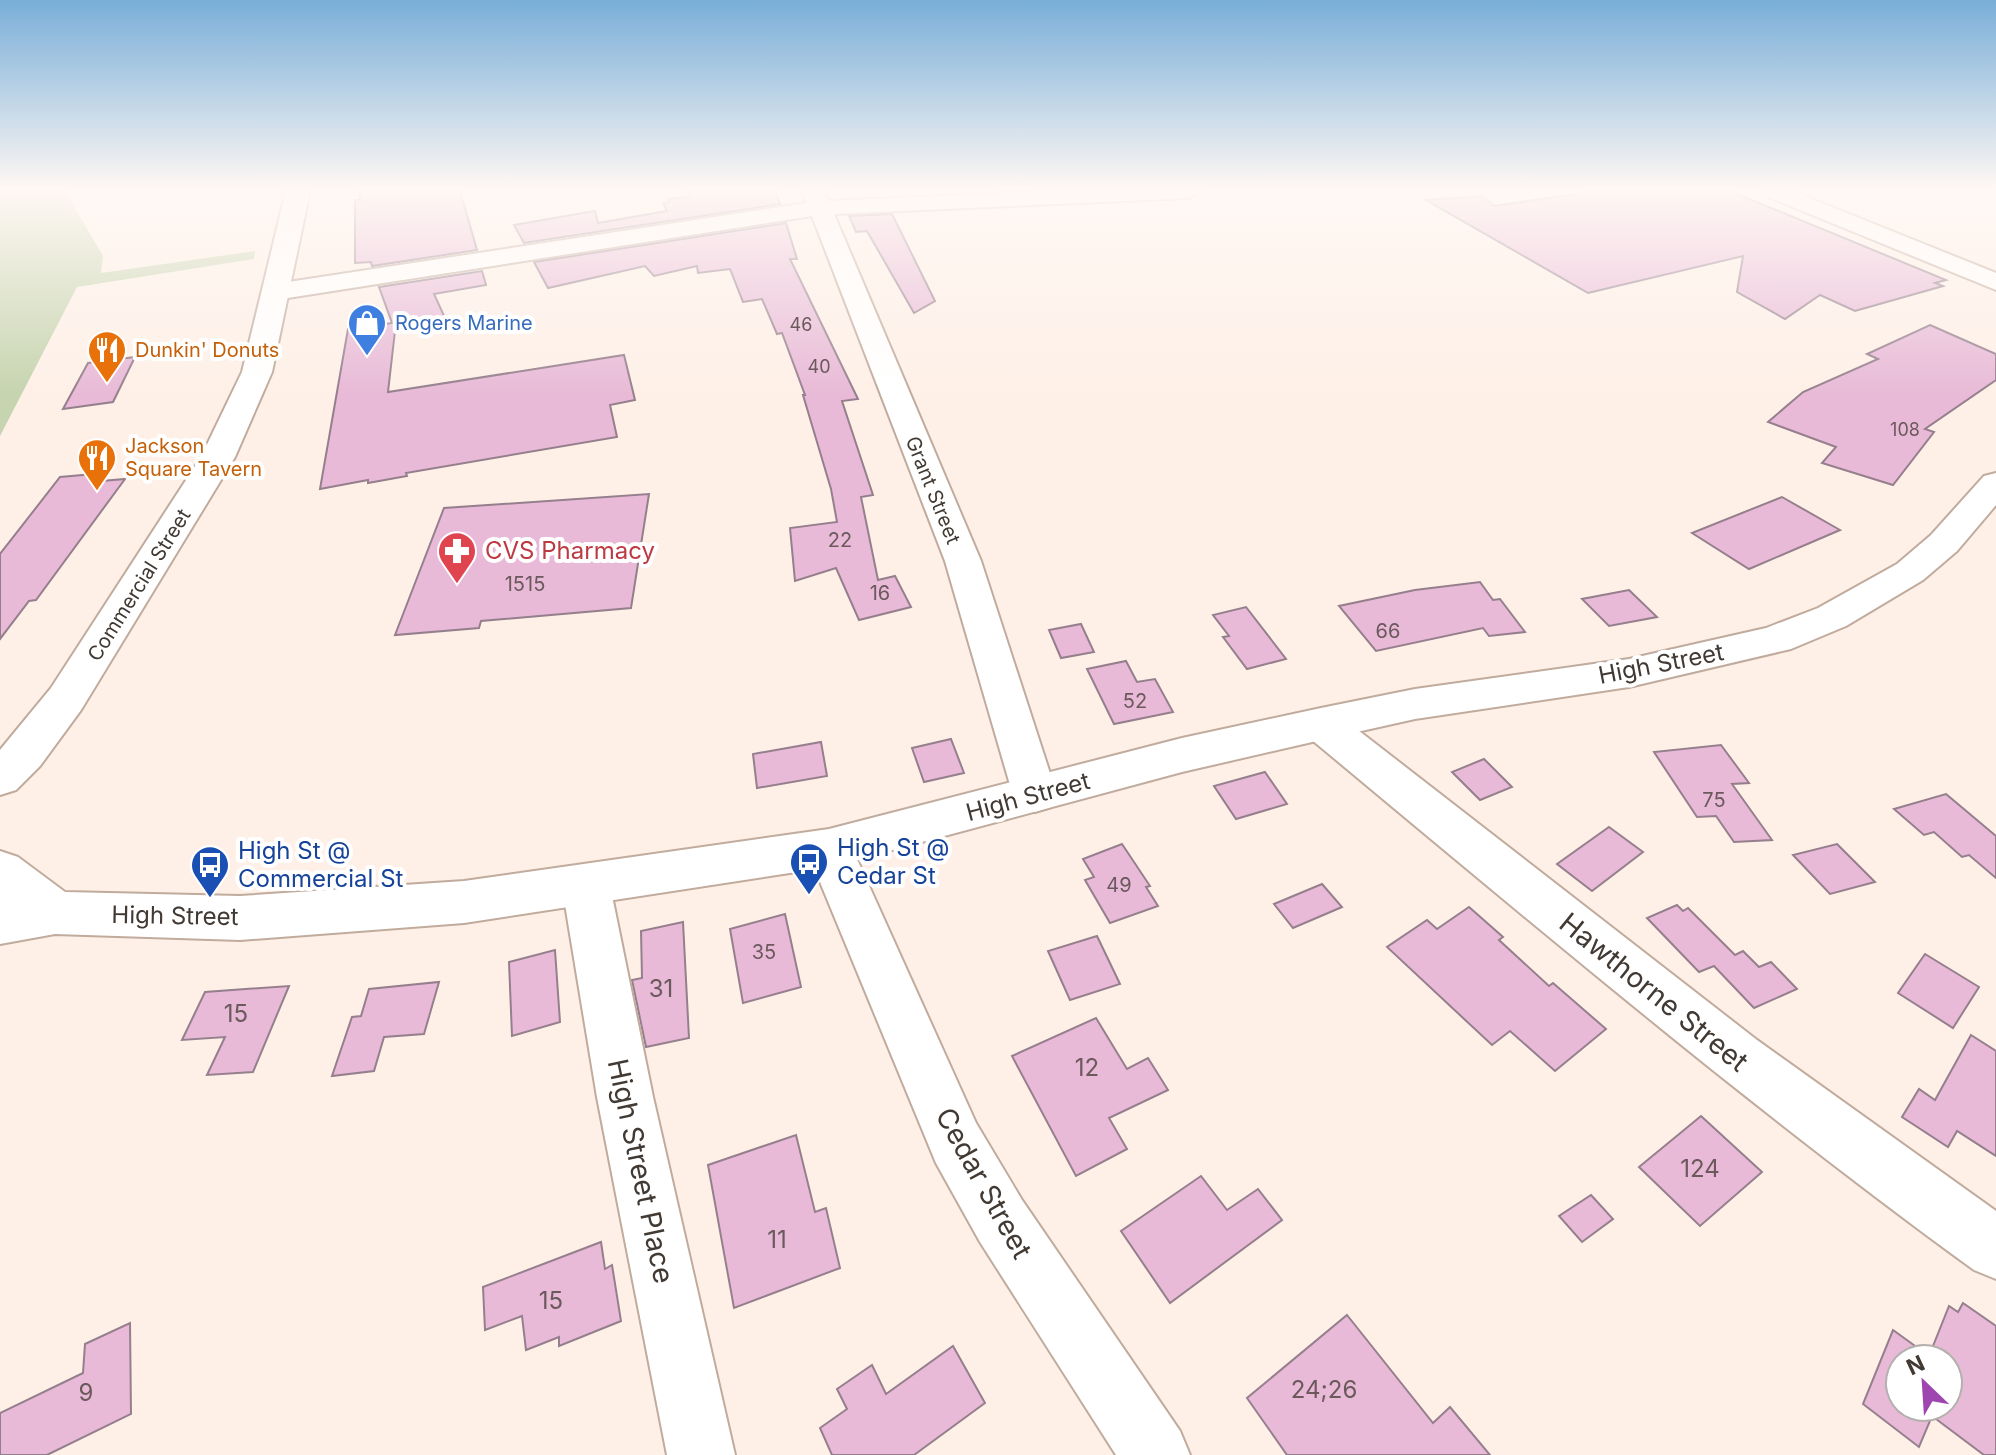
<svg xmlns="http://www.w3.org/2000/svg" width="1996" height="1455" font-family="Inter,sans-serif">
  <rect width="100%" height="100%" fill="#fef0e7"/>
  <path fill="#c6d4af" d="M 0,191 L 65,191 L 103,256 L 101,273 L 255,251 L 254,259 L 77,287 L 0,436 Z"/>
  <g fill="#e8bad7" stroke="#957f8d" stroke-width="2" fill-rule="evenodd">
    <path d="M 360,191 L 460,191 L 477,250 L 372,266 L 371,262 L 355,263 L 355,200 L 360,200 Z"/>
    <path d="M 687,191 L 776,191 L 780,204 L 524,243 L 514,225 L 595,211 L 598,223 L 667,211 L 663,203 L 669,202 L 668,199 L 691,196 Z"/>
    <path d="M 1596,191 L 1730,191 L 1946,280 L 1935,283 L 1943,286 L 1855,311 L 1820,295 L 1785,319 L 1737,292 L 1743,256 L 1588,293 L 1426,200 L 1483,196 L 1494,206 Z"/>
    <path d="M 892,214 L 935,301 L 914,313 L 867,231 L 856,232 L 849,216 Z"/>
    <path d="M 786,223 L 797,259 L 790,259 L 858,399 L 842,401 L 873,495 L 861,497 L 878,580 L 895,576 L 911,607 L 859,620 L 836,568 L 795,581 L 790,528 L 837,522 L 831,489 L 803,395 L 805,395 L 782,333 L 777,334 L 762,299 L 743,302 L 730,269 L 698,273 L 697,266 L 654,276 L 645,266 L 548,288 L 534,262 Z"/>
    <path d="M 482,271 L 486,285 L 434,294 L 446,320 L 395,331 L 388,392 L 624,355 L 635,400 L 610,405 L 617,437 L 406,473 L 407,476 L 368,483 L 368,480 L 320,489 L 348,329 L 392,323 L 379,287 Z"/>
    <path d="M 1930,325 L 1996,354 L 1996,380 L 1925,429 L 1934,432 L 1893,485 L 1822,463 L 1836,447 L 1768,422 L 1803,392 L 1878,359 L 1867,354 Z"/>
    <path d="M 135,357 L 113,402 L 63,409 L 88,363 Z"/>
    <path d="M 106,473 L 101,481 L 125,479 L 36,600 L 29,601 L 0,639 L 0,554 L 60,477 Z"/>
    <path d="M 649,494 L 631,608 L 481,621 L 479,628 L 395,635 L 444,508 Z"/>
    <path d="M 1782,497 L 1840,530 L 1749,569 L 1692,533 Z"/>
    <path d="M 1480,582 L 1493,600 L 1500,599 L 1525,632 L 1489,636 L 1483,628 L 1376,651 L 1339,606 L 1415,590 Z"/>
    <path d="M 1629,590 L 1657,617 L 1609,626 L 1582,599 Z"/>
    <path d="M 1246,607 L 1273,642 L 1286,659 L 1247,669 L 1223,637 L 1229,636 L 1213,615 Z"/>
    <path d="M 1081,624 L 1094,652 L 1061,658 L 1049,630 Z"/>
    <path d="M 1126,661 L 1137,682 L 1155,679 L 1173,712 L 1114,724 L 1087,669 Z"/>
    <path d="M 951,739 L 964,773 L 924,782 L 912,748 Z"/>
    <path d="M 821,742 L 827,776 L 757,788 L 753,754 Z"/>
    <path d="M 1721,745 L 1749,783 L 1732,784 L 1772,840 L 1734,842 L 1716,816 L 1697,817 L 1654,752 Z"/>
    <path d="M 1484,759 L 1512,787 L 1480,800 L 1452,772 Z"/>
    <path d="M 1265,772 L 1287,804 L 1236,819 L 1214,786 Z"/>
    <path d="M 1946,794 L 1996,836 L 1996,878 L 1969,855 L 1962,857 L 1934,832 L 1924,835 L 1894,809 Z"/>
    <path d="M 1609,827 L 1643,852 L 1592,891 L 1557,864 Z"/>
    <path d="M 1122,844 L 1150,886 L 1146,887 L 1158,906 L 1110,923 L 1085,880 L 1094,877 L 1083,859 Z"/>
    <path d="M 1837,844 L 1875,882 L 1830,894 L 1793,855 Z"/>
    <path d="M 1322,884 L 1342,907 L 1293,928 L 1274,904 Z"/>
    <path d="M 1677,905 L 1683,911 L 1688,908 L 1735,955 L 1743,951 L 1759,967 L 1771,962 L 1797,989 L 1754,1008 L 1714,966 L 1699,972 L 1647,918 Z"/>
    <path d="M 1469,907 L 1503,937 L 1499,940 L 1549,986 L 1553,983 L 1606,1029 L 1555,1071 L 1510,1031 L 1492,1045 L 1387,947 L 1427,920 L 1437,929 Z"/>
    <path d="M 785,914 L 801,987 L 743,1003 L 730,929 Z"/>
    <path d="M 683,922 L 689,1038 L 646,1047 L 632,980 L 642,978 L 641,931 Z"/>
    <path d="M 1097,936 L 1120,984 L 1070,1000 L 1048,951 Z"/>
    <path d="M 555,950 L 560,1022 L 512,1036 L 509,962 Z"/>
    <path d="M 1925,954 L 1979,987 L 1953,1028 L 1898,993 Z"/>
    <path d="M 439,982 L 424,1034 L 384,1037 L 374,1071 L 332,1076 L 352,1017 L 361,1016 L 369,989 Z"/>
    <path d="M 289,986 L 253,1072 L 207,1075 L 225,1037 L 182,1040 L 205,992 Z"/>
    <path d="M 1096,1018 L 1127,1069 L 1148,1058 L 1168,1090 L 1109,1118 L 1127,1149 L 1076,1176 L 1012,1056 Z"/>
    <path d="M 1971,1035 L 1996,1051 L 1996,1156 L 1957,1131 L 1948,1147 L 1902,1117 L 1919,1089 L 1935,1100 Z"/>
    <path d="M 1701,1116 L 1762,1172 L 1700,1226 L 1639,1167 Z"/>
    <path d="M 796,1135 L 815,1212 L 826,1208 L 840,1268 L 734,1308 L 708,1165 Z"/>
    <path d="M 1201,1176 L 1227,1210 L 1258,1189 L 1282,1220 L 1170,1303 L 1121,1231 Z"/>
    <path d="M 1591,1195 L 1613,1219 L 1582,1242 L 1559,1216 Z"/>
    <path d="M 601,1242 L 605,1269 L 612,1265 L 621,1321 L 559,1346 L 559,1337 L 526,1350 L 522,1316 L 485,1330 L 483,1287 Z"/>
    <path d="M 1963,1303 L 1996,1326 L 1996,1455 L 1984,1455 L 1932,1416 L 1919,1447 L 1863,1404 L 1893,1330 L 1929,1356 L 1949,1306 L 1958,1312 ZM 1900,1359 L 1948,1359 L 1948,1407 L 1900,1407 Z"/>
    <path d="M 1347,1315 L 1433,1423 L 1450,1407 L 1490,1455 L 1287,1455 L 1247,1398 Z"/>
    <path d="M 130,1323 L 131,1414 L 47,1455 L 0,1455 L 0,1413 L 83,1373 L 85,1344 Z"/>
    <path d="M 953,1346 L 985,1403 L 914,1455 L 832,1455 L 820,1428 L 847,1409 L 837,1389 L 872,1365 L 886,1394 Z"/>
  </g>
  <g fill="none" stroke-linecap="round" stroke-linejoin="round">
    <g stroke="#c0ab9d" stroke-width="4">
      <g id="street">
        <path d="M 802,191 L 824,191 L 828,201 L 1051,191 L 1200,191 L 1189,198 L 834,214 L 981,561 L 1057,795 L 1051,807 L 1035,812 L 1019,807 L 1013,795 L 945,561 L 812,216 L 275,300 L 266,297 L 262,292 L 266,287 L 275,284 L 807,203 Z"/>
        <path d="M 1763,191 L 1792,191 L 1996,273 L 1996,290 L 1766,196 Z"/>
        <path d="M 1321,709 L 1336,713 L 1757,1040 L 1996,1211 L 1996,1279 L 1974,1270 C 1743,1102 1525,917 1306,735 L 1300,724 L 1306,713 Z"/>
        <path d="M 829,830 L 845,835 L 852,848 L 976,1123 L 1022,1200 L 1180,1431 L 1190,1455 L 1116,1455 L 980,1242 L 936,1163 L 806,848 L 813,835 Z"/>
        <path d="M 586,866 L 603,872 L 610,886 L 653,1097 L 735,1455 L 667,1455 L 597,1097 L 562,886 L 569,872 Z"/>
      </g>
    </g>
    <g stroke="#c0ab9d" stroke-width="4">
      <g id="secondary">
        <path d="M 286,191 L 310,191 L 272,372 L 235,457 L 81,710 L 40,766 L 16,790 L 0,795 L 0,750 L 51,688 L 201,457 L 242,372 Z"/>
        <path d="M 1996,473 L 1996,505 L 1957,551 L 1923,580 L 1846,626 L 1791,649 L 1629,687 L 1415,719 L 1321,740 L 1182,772 L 829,867 L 464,923 L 240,940 L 55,934 L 0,944 L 0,851 L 18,857 L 65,892 L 240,896 L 464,881 L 829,829 L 1182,738 L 1321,708 L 1415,689 L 1629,659 L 1766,628 L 1818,608 L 1897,564 L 1931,535 L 1984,476 Z"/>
      </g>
    </g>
    <use href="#street" fill="#fff" fill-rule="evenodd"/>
    <use href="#secondary" fill="#fff" fill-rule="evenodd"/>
  </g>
  <linearGradient id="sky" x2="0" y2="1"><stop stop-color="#79aed8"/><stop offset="0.48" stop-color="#fff8f4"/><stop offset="1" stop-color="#fff8f4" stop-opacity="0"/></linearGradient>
  <rect width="1996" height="394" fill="url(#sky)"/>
  <defs>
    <g id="shop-pin" transform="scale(2)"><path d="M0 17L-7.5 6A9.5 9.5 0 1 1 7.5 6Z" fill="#3f7fe0" stroke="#fff"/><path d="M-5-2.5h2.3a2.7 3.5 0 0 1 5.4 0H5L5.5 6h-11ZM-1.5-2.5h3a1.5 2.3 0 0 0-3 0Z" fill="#fff"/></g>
    <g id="restaurant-pin" transform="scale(2)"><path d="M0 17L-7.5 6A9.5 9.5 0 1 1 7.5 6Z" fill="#e8710a" stroke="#fff"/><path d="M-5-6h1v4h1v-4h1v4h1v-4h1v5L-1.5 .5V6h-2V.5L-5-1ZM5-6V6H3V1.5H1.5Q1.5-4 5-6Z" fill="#fff"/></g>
    <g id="pharmacy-pin" transform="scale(2)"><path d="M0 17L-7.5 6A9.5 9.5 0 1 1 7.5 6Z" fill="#e0444e" stroke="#fff"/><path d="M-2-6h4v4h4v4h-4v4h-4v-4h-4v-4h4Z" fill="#fff"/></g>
    <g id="bus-pin" transform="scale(2)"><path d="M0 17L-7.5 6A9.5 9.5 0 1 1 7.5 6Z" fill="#1a4fb4" stroke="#fff"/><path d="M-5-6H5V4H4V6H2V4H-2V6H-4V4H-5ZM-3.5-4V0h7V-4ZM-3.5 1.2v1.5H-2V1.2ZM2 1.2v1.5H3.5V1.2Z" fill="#fff"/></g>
  </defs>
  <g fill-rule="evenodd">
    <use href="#shop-pin" x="367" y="323"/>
    <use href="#restaurant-pin" x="107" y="350"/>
    <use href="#restaurant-pin" x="97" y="458"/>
    <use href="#pharmacy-pin" x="457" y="551"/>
    <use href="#bus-pin" x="809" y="862"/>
    <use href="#bus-pin" x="210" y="865"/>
  </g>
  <g text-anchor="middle" stroke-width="8" stroke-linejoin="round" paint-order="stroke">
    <g font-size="18" fill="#6b595c">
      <text x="801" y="331">46</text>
      <text x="819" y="373">40</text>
      <text x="1905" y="436">108</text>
    </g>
    <g font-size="20" fill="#366cbe" stroke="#fff" text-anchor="start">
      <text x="395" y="330">Rogers Marine</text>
    </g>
    <g font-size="20" fill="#c56008" stroke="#fff" text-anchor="start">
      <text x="135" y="357">Dunkin' Donuts</text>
      <text x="125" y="453">Jackson<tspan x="125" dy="23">Square Tavern</tspan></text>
    </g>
    <g font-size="20" fill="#413933" stroke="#fff">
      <text transform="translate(933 490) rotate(68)" y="7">Grant Street</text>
      <text transform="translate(139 585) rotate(-58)" y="7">Commercial Street</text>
    </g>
    <g font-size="20" fill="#6b595c">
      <text x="840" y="547">22</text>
      <text x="525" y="591">1515</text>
      <text x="880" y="600">16</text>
      <text x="1388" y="638">66</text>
      <text x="1135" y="708">52</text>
      <text x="1714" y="807">75</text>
      <text x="1119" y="892">49</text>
      <text x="764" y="959">35</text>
    </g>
    <g font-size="24" fill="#be3a42" stroke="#fff" text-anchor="start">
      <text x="485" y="559">CVS Pharmacy</text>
    </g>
    <g font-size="24" fill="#413933" stroke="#fff">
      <text transform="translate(1661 664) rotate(-11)" y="8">High Street</text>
      <text transform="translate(1028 797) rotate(-15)" y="8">High Street</text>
      <text transform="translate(175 916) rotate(1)" y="8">High Street</text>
    </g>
    <g font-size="24" fill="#164399" stroke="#fff" text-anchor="start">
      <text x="837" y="856">High St @<tspan x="837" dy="28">Cedar St</tspan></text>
      <text x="238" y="859">High St @<tspan x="238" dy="28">Commercial St</tspan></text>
    </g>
    <g font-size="24" fill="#6b595c">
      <text x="661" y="997">31</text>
      <text x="236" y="1022">15</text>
      <text x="1087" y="1076">12</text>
      <text x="1700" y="1177">124</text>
      <text x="777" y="1248">11</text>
      <text x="551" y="1309">15</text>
      <text x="1324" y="1398">24;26</text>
      <text x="86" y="1401">9</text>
    </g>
    <g font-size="28" fill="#413933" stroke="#fff">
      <text transform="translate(1654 992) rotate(39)" y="10">Hawthorne Street</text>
      <text transform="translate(641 1171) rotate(78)" y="10">High Street Place</text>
      <text transform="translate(984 1183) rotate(61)" y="10">Cedar Street</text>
    </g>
  </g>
  <g transform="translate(1924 1383) rotate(335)"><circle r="38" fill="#ffffff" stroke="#b3b0ad" stroke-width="2"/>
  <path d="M0-6L14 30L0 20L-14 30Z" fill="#9e45b0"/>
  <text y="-12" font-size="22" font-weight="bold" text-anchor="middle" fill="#413933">N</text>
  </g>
</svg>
